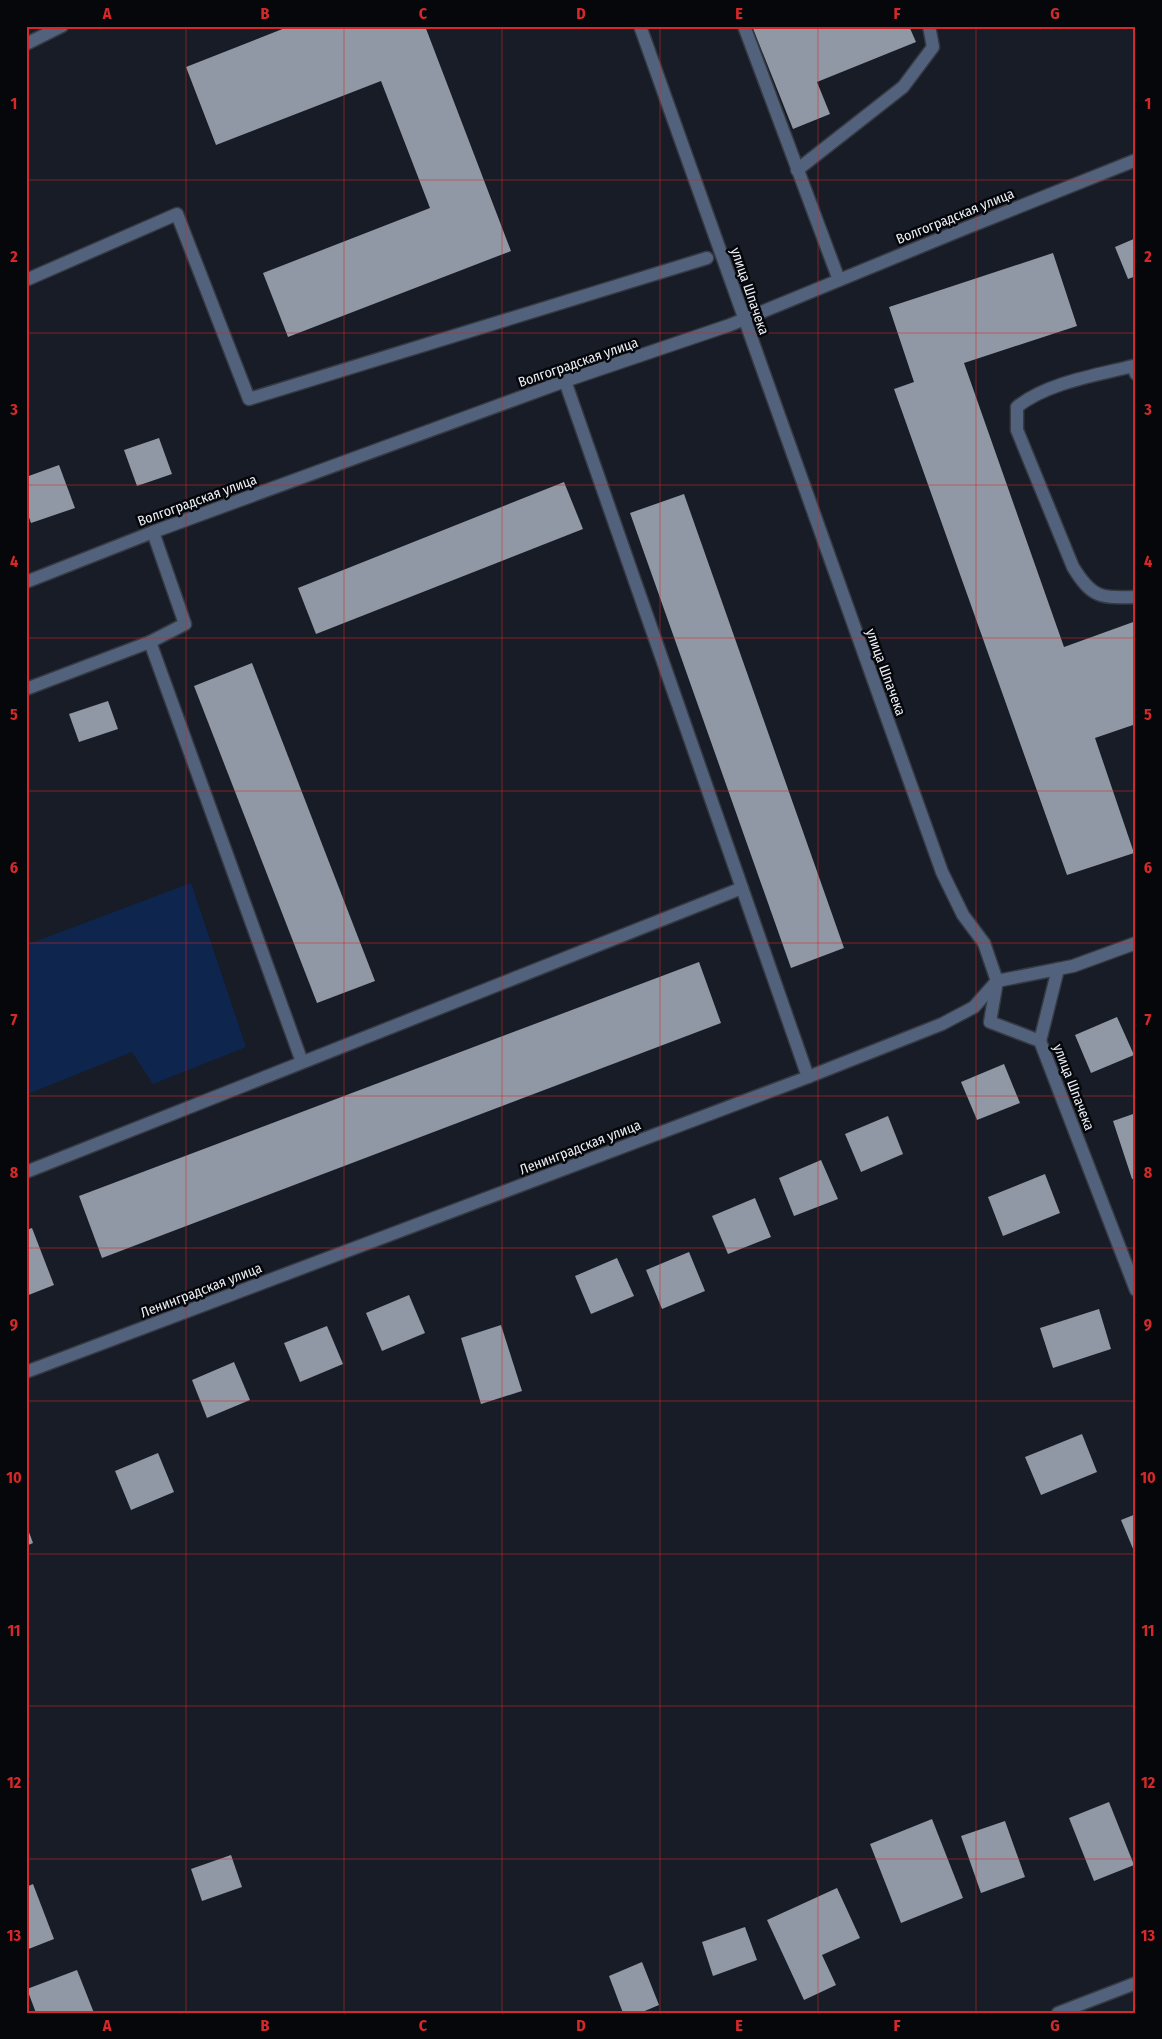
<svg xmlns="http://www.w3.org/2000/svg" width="1162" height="2039" font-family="'Fira Sans Condensed',sans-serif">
  <rect width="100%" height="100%" fill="#171c26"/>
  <path fill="#0e254e" d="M 191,883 L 246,1047 L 153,1084 L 132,1052 L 28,1094 L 26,1098 L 26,945 Z"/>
  <g fill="#9198a5">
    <path d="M 290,26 L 425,26 L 511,251 L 288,337 L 263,273 L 430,208 L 381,81 L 216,145 L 186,67 Z"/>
    <path d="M 752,26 L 909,26 L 916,42 L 817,82 L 830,114 L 793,129 Z"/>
    <path d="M 1136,238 L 1136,276 L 1128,279 L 1115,247 Z"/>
    <path d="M 1053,253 L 1077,326 L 964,363 L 1064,647 L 1136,621 L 1136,724 L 1095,738 L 1134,853 L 1067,875 L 894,389 L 914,382 L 889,307 Z"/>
    <path d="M 159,438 L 172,474 L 137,486 L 124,450 Z"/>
    <path d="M 59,465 L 75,508 L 31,523 L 26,509 L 26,477 Z"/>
    <path d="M 564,482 L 583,529 L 316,634 L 298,588 Z"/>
    <path d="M 684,494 L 844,948 L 791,968 L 630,513 Z"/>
    <path d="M 252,663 L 375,981 L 317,1003 L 194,686 Z"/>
    <path d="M 108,701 L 118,729 L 79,742 L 69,714 Z"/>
    <path d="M 699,962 L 721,1023 L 102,1258 L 79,1196 Z"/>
    <path d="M 1117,1017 L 1134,1055 L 1091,1073 L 1075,1035 Z"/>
    <path d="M 1004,1064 L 1020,1103 L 977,1120 L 961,1082 Z"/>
    <path d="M 1136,1113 L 1136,1178 L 1132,1179 L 1113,1121 Z"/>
    <path d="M 888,1116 L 903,1154 L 861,1172 L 845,1134 Z"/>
    <path d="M 821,1160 L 838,1199 L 794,1216 L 779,1178 Z"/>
    <path d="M 1045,1174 L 1060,1213 L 1003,1236 L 988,1197 Z"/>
    <path d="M 755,1198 L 771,1237 L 728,1254 L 712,1216 Z"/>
    <path d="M 32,1228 L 54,1285 L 26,1296 L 26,1230 Z"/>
    <path d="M 689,1252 L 705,1291 L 662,1309 L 646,1270 Z"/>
    <path d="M 617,1258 L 634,1296 L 591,1314 L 575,1276 Z"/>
    <path d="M 409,1295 L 425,1333 L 382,1351 L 366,1313 Z"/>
    <path d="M 1099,1309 L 1111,1349 L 1053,1368 L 1040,1328 Z"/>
    <path d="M 501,1325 L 522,1391 L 481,1404 L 461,1338 Z"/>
    <path d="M 327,1326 L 343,1364 L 300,1382 L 284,1343 Z"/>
    <path d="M 234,1362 L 250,1400 L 207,1418 L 192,1380 Z"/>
    <path d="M 1082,1434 L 1097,1472 L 1041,1495 L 1025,1457 Z"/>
    <path d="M 158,1453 L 174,1492 L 131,1510 L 115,1471 Z"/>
    <path d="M 1136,1514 L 1136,1556 L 1121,1520 Z"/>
    <path d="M 26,1524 L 33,1543 L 26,1546 Z"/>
    <path d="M 1109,1802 L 1134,1865 L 1094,1881 L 1069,1818 Z"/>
    <path d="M 932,1819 L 963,1898 L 901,1923 L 870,1844 Z"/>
    <path d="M 1005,1821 L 1025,1877 L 981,1893 L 961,1836 Z"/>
    <path d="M 231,1855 L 242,1887 L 202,1901 L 191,1869 Z"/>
    <path d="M 33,1884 L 54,1939 L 26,1950 L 26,1887 Z"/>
    <path d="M 837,1888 L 860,1938 L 822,1955 L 836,1985 L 804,2000 L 767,1920 Z"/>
    <path d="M 745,1927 L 757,1960 L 713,1976 L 702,1942 Z"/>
    <path d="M 642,1962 L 659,2005 L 640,2013 L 623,2013 L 609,1976 Z"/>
    <path d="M 77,1970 L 94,2013 L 36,2013 L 27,1989 Z"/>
  </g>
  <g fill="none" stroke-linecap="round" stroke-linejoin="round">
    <g stroke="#353a43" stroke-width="15">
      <g id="minor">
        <path d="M 640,26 L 942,872 L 963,915 L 984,943 L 997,981 L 990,1022 L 1040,1041 L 1136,1290"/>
        <path d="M 744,26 L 839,280"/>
        <path d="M 26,44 L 62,26"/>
        <path d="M 797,170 L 903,87 L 933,47 L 929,26"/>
        <path d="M 26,280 L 177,214 L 249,399 L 707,258"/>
        <path d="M 1136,374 L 1133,366 C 1097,375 1046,383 1017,407 L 1017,430 L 1073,567 C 1092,598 1100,598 1136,597"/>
        <path d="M 565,381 L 742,888"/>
        <path d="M 153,532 L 185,624 L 150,642 L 302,1062"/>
        <path d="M 26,582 L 153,532 L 565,381 L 730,325 L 961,230 L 1136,160"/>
        <path d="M 26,689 L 150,642"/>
        <path d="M 1040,1041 L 1058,969"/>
        <path d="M 26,1172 L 742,888 L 808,1077"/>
        <path d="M 26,1372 L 808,1077 L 942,1024 L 974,1007 L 997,981 L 1073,966 L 1136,943"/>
        <path d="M 1058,2013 L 1136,1983"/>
      </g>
    </g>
    <use href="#minor" stroke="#53627c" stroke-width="12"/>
  </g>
  <path fill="none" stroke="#d62828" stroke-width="1" stroke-opacity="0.55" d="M 186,26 L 186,2013M 344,26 L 344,2013M 502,26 L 502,2013M 660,26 L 660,2013M 818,26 L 818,2013M 976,26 L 976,2013M 26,180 L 1136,180M 26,333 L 1136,333M 26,485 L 1136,485M 26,638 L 1136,638M 26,791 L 1136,791M 26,943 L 1136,943M 26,1096 L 1136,1096M 26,1248 L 1136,1248M 26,1401 L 1136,1401M 26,1554 L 1136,1554M 26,1706 L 1136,1706M 26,1859 L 1136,1859"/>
  <g text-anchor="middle" stroke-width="5" stroke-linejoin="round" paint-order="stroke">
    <g font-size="14" fill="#ebeff6" stroke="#05070b">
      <text transform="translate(955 216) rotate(-22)" y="5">Волгоградская улица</text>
      <text transform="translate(750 291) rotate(71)" y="5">улица Шпачека</text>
      <text transform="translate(578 362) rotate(-19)" y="5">Волгоградская улица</text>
      <text transform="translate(197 500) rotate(-20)" y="5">Волгоградская улица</text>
      <text transform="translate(886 672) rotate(70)" y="5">улица Шпачека</text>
      <text transform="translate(1074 1087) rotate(69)" y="5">улица Шпачека</text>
      <text transform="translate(580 1147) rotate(-21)" y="5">Ленинградская улица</text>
      <text transform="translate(201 1290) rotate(-21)" y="5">Ленинградская улица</text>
    </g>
  </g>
  <rect width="1162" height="2039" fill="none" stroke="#05070b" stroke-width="55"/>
  <rect x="28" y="28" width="1106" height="1984" fill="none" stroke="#d62828" stroke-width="2"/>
  <g font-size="16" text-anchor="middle" font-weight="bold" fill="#d62828">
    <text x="107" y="19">A</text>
    <text x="265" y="19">B</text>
    <text x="423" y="19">C</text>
    <text x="581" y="19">D</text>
    <text x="739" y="19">E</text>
    <text x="897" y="19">F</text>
    <text x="1055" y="19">G</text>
    <text x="14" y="109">1</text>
    <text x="1148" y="109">1</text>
    <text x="14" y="262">2</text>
    <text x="1148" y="262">2</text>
    <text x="14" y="415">3</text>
    <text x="1148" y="415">3</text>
    <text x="14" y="567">4</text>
    <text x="1148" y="567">4</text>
    <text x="14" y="720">5</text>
    <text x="1148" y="720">5</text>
    <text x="14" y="873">6</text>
    <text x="1148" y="873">6</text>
    <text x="14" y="1025">7</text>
    <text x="1148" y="1025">7</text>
    <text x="14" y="1178">8</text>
    <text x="1148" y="1178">8</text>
    <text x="14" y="1330">9</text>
    <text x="1148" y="1330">9</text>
    <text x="14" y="1483">10</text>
    <text x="1148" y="1483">10</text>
    <text x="14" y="1636">11</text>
    <text x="1148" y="1636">11</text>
    <text x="14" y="1788">12</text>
    <text x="1148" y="1788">12</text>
    <text x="14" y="1941">13</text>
    <text x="1148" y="1941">13</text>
    <text x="107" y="2031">A</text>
    <text x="265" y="2031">B</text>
    <text x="423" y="2031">C</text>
    <text x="581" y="2031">D</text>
    <text x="739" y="2031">E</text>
    <text x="897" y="2031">F</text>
    <text x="1055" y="2031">G</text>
  </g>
</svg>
